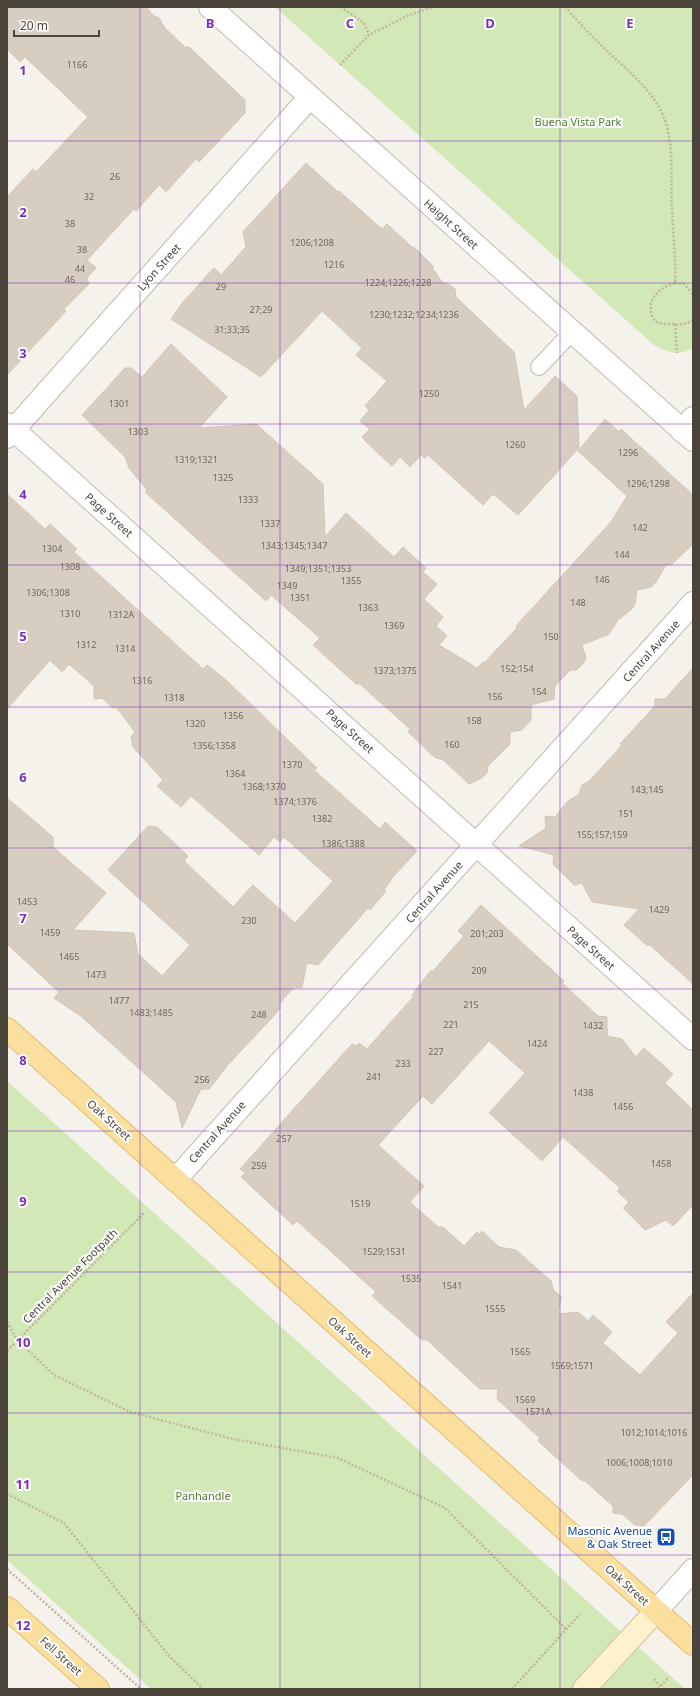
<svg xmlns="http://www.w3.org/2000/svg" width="700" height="1696" font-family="'Noto Sans',sans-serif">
  <rect width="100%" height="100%" fill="#f5f2ec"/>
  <g fill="#d2e8b6">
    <path d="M 275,7 L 693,7 L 693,348 C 679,356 668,353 654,345 Z"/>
    <path d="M 7,1081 L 685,1689 L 151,1689 L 7,1560 Z"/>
  </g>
  <g fill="#d7cec1" stroke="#d1c6b4">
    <path d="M 7,7 L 146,7 L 154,16 L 159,18 L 165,28 L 186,48 L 188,46 L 245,100 L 245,113 L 199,162 L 196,159 L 166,192 L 159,185 L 136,211 L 134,209 L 87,260 L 96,268 L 87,278 L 89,284 L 64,309 L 66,311 L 7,375 L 7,197 L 33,169 L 36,172 L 88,117 L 25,57 L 20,62 L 7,49 Z"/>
    <path d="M 306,163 L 338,192 L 339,191 L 382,229 L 387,224 L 412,247 L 415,248 L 433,266 L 433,269 L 442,282 L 450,285 L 455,289 L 456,297 L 514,352 L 524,410 L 555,376 L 577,396 L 579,448 L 518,515 L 493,494 L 483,505 L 428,455 L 425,458 L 421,455 L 410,467 L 400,457 L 392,466 L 364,440 L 365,439 L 362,437 L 370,429 L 360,421 L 369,410 L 365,406 L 387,381 L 356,355 L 362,348 L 322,311 L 261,377 L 171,319 L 183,302 L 214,268 L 221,275 L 246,247 L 243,232 Z"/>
    <path d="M 171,344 L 227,397 L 199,428 L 256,424 L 323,484 L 325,537 L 346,513 L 394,557 L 403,547 L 426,568 L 423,572 L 437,584 L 424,599 L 443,617 L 436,626 L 447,636 L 439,645 L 477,668 L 483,662 L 484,663 L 517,628 L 516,626 L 611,522 L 627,496 L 578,451 L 605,419 L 619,432 L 621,429 L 693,495 L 693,544 L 672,564 L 666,565 L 656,582 L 651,587 L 637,590 L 635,604 L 632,609 L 618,620 L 609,634 L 582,645 L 586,658 L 583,664 L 576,670 L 570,670 L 555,686 L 554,699 L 531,705 L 531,720 L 522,730 L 510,732 L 510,744 L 488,766 L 487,773 L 482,778 L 469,784 L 442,759 L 436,758 L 431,754 L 408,732 L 410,729 L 360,684 L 356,684 L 313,645 L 320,638 L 271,595 L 266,601 L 145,492 L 147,490 L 129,468 L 125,457 L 82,415 L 126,367 L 128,369 L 130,367 L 142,377 Z"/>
    <path d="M 7,494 L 45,529 L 50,524 L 77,549 L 74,552 L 203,669 L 207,665 L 226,680 L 317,768 L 314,770 L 380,829 L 385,822 L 417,851 L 390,880 L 391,881 L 384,889 L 386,891 L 370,910 L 368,908 L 318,965 L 307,963 L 302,987 L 293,988 L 280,1003 L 280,1009 L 226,1067 L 209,1089 L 201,1089 L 182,1128 L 176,1102 L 82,1017 L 54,998 L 59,992 L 7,944 L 7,798 L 53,837 L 53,847 L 106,893 L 73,930 L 134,933 L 138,954 L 162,976 L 190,945 L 108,870 L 148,826 L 157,827 L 188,856 L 184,861 L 233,907 L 253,885 L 295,923 L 333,881 L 284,837 L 280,842 L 274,837 L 259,855 L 191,796 L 181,807 L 157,786 L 163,780 L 133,747 L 131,737 L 135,732 L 117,708 L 113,708 L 102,698 L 94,699 L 94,686 L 69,664 L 62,672 L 50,660 L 7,709 Z"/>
    <path d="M 693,668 L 693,984 L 649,944 L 648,946 L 624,925 L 639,909 L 592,902 L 582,883 L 574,885 L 553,864 L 554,855 L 519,846 L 546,828 L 545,816 L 555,817 L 567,802 L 579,794 L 582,785 L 589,781 L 604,765 L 622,745 L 620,744 L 655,706 L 655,699 L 665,699 Z"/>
    <path d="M 481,905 L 564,981 L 562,983 L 598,1016 L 607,1017 L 607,1036 L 622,1039 L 636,1057 L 644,1048 L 673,1074 L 665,1083 L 693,1110 L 693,1205 L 673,1226 L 666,1220 L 645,1230 L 623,1208 L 629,1202 L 617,1191 L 620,1188 L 563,1137 L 542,1161 L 489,1113 L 525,1073 L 489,1041 L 432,1104 L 423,1096 L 378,1145 L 424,1186 L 410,1202 L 438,1227 L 443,1227 L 464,1246 L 477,1232 L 479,1234 L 482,1231 L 499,1247 L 516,1250 L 551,1281 L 553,1289 L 561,1297 L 558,1314 L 578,1312 L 588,1321 L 593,1315 L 612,1332 L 603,1343 L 640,1375 L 678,1333 L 666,1322 L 693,1293 L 693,1475 L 644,1526 L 635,1525 L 622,1514 L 613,1513 L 613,1506 L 585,1481 L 581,1480 L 538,1441 L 540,1438 L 497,1399 L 498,1389 L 480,1389 L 427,1340 L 422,1340 L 372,1296 L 376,1292 L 297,1221 L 293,1225 L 241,1177 L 245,1173 L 240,1169 L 352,1044 L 357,1046 L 359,1043 L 367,1049 L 414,996 L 412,995 L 431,970 L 432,972 L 464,936 L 458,931 Z"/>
  </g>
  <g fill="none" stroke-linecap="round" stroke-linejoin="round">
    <g stroke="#c1baae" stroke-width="18">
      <path id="service" d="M 539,367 L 572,332"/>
    </g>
    <g stroke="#c1baae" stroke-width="24">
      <g id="minor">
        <path d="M 7,424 L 693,1039"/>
        <path d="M 682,431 L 693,418"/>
        <path d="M 7,437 L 310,97"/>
        <path d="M 175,1180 L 693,603"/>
      </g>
    </g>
    <g stroke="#c1baae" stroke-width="24">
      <g id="tertiary">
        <path d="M 210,7 L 693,440"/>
        <path d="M 656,1611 L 693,1570"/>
      </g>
    </g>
    <g stroke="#d3c49c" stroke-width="24">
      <path id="secondary" d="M 584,1689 L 656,1611"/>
    </g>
    <g stroke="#e1bc6e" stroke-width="24">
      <g id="primary">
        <path d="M 7,1029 L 693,1644"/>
        <path d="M 7,1608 L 98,1689"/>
      </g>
    </g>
    <g stroke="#c2b5a0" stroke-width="2.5" stroke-dasharray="2 2" stroke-linecap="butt">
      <path d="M 341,7 L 364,23 L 369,35"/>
      <path d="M 565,7 C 578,21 591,36 605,49 C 626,69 654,91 664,118 C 675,147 670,180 672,209 C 673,234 676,258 675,283 C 663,286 648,297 651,311 C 651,315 653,320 657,322 C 661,324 667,324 672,324 C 679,325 687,324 693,320"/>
      <path d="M 340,65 L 369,35 L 409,15 L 433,7"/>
      <path d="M 675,283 L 684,284 L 693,294"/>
      <path d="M 675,324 L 677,353"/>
      <path d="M 7,1322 L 17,1340 L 54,1375 L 130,1412 L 233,1439 L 338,1458 L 445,1508 L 566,1629"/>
      <path d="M 7,1351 L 145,1212"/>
      <path d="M 7,1494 L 64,1523 L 169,1656 L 203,1689"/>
      <path d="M 7,1569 L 141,1689"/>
      <path d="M 654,1679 L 660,1686"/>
      <path d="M 512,1689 L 580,1614"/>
      <path d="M 658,1689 L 669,1677"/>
    </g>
    <use href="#service" stroke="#fff" stroke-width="16"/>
    <use href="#minor" stroke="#fff" stroke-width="22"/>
    <use href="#tertiary" stroke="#fff" stroke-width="22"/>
    <use href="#secondary" stroke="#fdf1ce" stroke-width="22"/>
    <use href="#primary" stroke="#fbdf9f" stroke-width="22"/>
  </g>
  <path fill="none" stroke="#7b2cbf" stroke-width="1" stroke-opacity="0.55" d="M 140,7 L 140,1689M 280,7 L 280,1689M 420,7 L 420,1689M 560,7 L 560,1689M 7,141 L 693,141M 7,283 L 693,283M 7,424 L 693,424M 7,565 L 693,565M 7,707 L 693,707M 7,848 L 693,848M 7,989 L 693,989M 7,1131 L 693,1131M 7,1272 L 693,1272M 7,1413 L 693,1413M 7,1555 L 693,1555"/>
  <defs>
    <g id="bus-square" transform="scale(1)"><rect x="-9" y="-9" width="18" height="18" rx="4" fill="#1a4fb4" stroke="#fff"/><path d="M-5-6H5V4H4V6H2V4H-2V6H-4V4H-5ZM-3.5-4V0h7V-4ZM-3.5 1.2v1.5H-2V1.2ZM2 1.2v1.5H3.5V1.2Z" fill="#fff"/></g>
  </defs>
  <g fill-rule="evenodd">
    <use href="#bus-square" x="666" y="1537"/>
  </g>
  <g text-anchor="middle" stroke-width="4" stroke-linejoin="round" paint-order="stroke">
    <g font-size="9" fill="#6d665b">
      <text x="77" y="68">1166</text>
      <text x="115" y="180">26</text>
      <text x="89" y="200">32</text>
      <text x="70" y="227">38</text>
      <text x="312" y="246">1206;1208</text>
      <text x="82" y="253">38</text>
      <text x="334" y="268">1216</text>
      <text x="80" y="272">44</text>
      <text x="70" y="283">46</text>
      <text x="398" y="286">1224;1226;1228</text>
      <text x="221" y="290">29</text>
      <text x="261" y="313">27;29</text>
      <text x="414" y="318">1230;1232;1234;1236</text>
      <text x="232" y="333">31;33;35</text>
      <text x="429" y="397">1250</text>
      <text x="119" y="407">1301</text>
      <text x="138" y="435">1303</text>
      <text x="515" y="448">1260</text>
      <text x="628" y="456">1296</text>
      <text x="196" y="463">1319;1321</text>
      <text x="223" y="481">1325</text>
      <text x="648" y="487">1296;1298</text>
      <text x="248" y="503">1333</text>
      <text x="270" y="527">1337</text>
      <text x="640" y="531">142</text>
      <text x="294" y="549">1343;1345;1347</text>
      <text x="52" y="552">1304</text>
      <text x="622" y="558">144</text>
      <text x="70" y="570">1308</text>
      <text x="318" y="572">1349;1351;1353</text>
      <text x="602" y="583">146</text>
      <text x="351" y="584">1355</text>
      <text x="287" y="589">1349</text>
      <text x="48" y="596">1306;1308</text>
      <text x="300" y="601">1351</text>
      <text x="578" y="606">148</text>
      <text x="368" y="611">1363</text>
      <text x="70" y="617">1310</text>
      <text x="121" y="618">1312A</text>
      <text x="394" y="629">1369</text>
      <text x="551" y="640">150</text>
      <text x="86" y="648">1312</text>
      <text x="125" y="652">1314</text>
      <text x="517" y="672">152;154</text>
      <text x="395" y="674">1373;1375</text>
      <text x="142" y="684">1316</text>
      <text x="539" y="695">154</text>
      <text x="495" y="700">156</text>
      <text x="174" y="701">1318</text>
      <text x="233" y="719">1356</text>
      <text x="474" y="724">158</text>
      <text x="195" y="727">1320</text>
      <text x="452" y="748">160</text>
      <text x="214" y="749">1356;1358</text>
      <text x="292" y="768">1370</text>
      <text x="235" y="777">1364</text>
      <text x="264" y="790">1368;1370</text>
      <text x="647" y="793">143;145</text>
      <text x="295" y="805">1374;1376</text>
      <text x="626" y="817">151</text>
      <text x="322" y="822">1382</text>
      <text x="602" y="838">155;157;159</text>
      <text x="343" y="847">1386;1388</text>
      <text x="27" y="905">1453</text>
      <text x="659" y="913">1429</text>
      <text x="249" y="924">230</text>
      <text x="50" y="936">1459</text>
      <text x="487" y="937">201;203</text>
      <text x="69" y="960">1465</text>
      <text x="479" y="974">209</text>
      <text x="96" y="978">1473</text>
      <text x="119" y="1004">1477</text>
      <text x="471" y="1008">215</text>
      <text x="151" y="1016">1483;1485</text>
      <text x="259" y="1018">248</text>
      <text x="451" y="1028">221</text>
      <text x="593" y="1029">1432</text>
      <text x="537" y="1047">1424</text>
      <text x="436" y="1055">227</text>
      <text x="403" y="1067">233</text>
      <text x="374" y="1080">241</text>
      <text x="202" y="1083">256</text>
      <text x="583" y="1096">1438</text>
      <text x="623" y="1110">1456</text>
      <text x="284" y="1142">257</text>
      <text x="661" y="1167">1458</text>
      <text x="259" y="1169">259</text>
      <text x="360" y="1207">1519</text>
      <text x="384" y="1255">1529;1531</text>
      <text x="411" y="1282">1535</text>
      <text x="452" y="1289">1541</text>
      <text x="495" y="1312">1555</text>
      <text x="520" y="1355">1565</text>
      <text x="572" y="1369">1569;1571</text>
      <text x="525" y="1403">1569</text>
      <text x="538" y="1415">1571A</text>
      <text x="654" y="1436">1012;1014;1016</text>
      <text x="639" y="1466">1006;1008;1010</text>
    </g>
    <g font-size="11" fill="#4c7b2d" stroke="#fff">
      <text x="578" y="126">Buena Vista Park</text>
      <text x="203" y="1500">Panhandle</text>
    </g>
    <g font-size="11" fill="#4a4339" stroke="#fff">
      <text transform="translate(451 224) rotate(42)" y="4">Haight Street</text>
      <text transform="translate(159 267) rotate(-48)" y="4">Lyon Street</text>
      <text transform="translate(109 515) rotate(42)" y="4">Page Street</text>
      <text transform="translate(651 651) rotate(-48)" y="4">Central Avenue</text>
      <text transform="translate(350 731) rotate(42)" y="4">Page Street</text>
      <text transform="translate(434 892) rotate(-48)" y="4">Central Avenue</text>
      <text transform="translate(591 948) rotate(42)" y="4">Page Street</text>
      <text transform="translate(109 1120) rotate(42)" y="4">Oak Street</text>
      <text transform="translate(217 1132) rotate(-48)" y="4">Central Avenue</text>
      <text transform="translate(70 1276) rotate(-45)" y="4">Central Avenue Footpath</text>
      <text transform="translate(350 1337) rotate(42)" y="4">Oak Street</text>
      <text transform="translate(627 1585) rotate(42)" y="4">Oak Street</text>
      <text transform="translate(61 1656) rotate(42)" y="4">Fell Street</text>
    </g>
    <g font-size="11" fill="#164399" stroke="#fff" text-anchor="end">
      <text x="652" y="1535">Masonic Avenue<tspan x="652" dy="13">&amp; Oak Street</tspan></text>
    </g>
  </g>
  <g font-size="13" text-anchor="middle" font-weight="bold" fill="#7b2cbf" stroke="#fff" stroke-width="4" stroke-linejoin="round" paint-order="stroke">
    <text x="210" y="28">B</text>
    <text x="350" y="28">C</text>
    <text x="490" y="28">D</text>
    <text x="630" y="28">E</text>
    <text x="23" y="75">1</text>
    <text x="23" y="217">2</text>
    <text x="23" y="358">3</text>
    <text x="23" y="499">4</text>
    <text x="23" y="641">5</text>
    <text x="23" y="782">6</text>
    <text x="23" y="923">7</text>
    <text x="23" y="1065">8</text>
    <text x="23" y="1206">9</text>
    <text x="23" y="1347">10</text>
    <text x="23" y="1489">11</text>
    <text x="23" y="1630">12</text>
  </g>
  <rect width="700" height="1696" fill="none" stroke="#4a4339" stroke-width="16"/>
  <path d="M14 30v6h85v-6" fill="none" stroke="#4a4339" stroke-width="2"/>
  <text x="20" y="30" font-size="12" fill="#4a4339" stroke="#ffffff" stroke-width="3" paint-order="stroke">20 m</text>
</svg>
